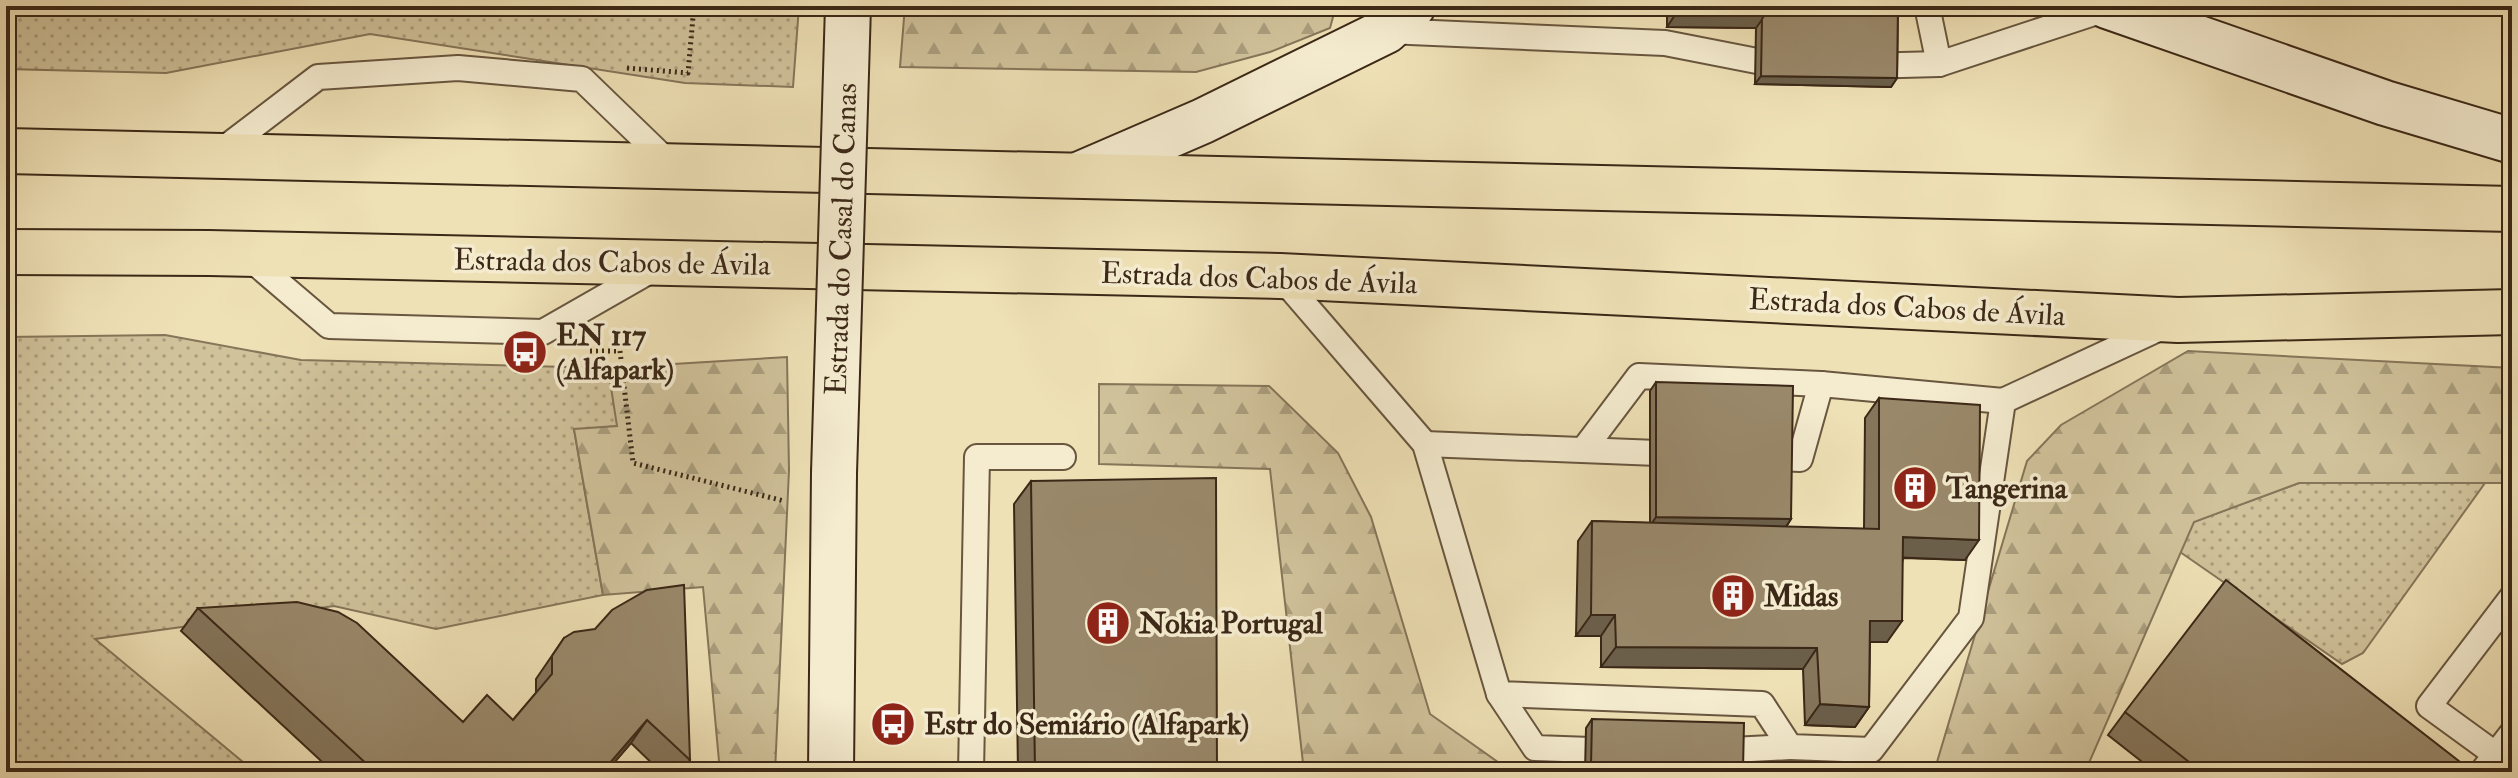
<svg xmlns="http://www.w3.org/2000/svg" width="2518" height="778" font-family="'IM FELL Double Pica',serif">
  <defs>
    <pattern id="grass-dots" width="8" height="8" patternUnits="userSpaceOnUse" patternTransform="scale(2)"><rect width="8" height="8" fill="#d0c29b"/><path d="M2 2h.1M6 6h.1" fill="none" stroke="#aa9e7d" stroke-width="1.8" stroke-linecap="round"/></pattern>
    <pattern id="forest-firs" width="22" height="20" patternUnits="userSpaceOnUse" patternTransform="scale(2)"><rect width="22" height="20" fill="#d0c29b"/><path d="M5 1l3.5 6h-7zM16 11l3.5 6h-7z" fill="#aa9e7d"/></pattern>
  </defs>
  <rect width="100%" height="100%" fill="#efe1b6"/>
  <filter id="stains"><feTurbulence type="fractalNoise" baseFrequency=".0025" numOctaves="4"/><feColorMatrix values="0 0 0 0 .2 0 0 0 0 .09 0 0 0 0 .02 0 0 0 .5 -.17"/></filter>
  <radialGradient id="worn" r=".72"><stop offset=".6" stop-color="#630" stop-opacity="0"/><stop offset="1" stop-color="#630" stop-opacity=".3"/></radialGradient>
  <g fill="url(#grass-dots)" stroke="#867559" stroke-width="2">
    <path d="M 6,6 L 799,6 L 793,87 L 685,83 L 370,34 L 166,73 L 6,69 Z"/>
    <path d="M 165,335 L 301,360 L 608,368 L 618,426 L 574,430 L 603,595 L 436,629 L 334,606 L 95,639 L 255,772 L 6,772 L 6,337 Z"/>
    <path d="M 2299,483 L 2485,483 L 2363,653 L 2342,664 L 2180,552 L 2193,522 Z"/>
  </g>
  <g fill="url(#forest-firs)" stroke="#867559" stroke-width="2">
    <path d="M 905,6 L 1336,6 L 1330,28 L 1270,52 L 1196,72 L 900,67 Z"/>
    <path d="M 2188,351 L 2512,368 L 2512,483 L 2299,483 L 2194,522 L 2085,772 L 1934,772 L 2027,461 L 2061,425 Z"/>
    <path d="M 787,357 L 789,470 L 775,772 L 720,772 L 703,587 L 603,595 L 574,429 L 617,426 L 608,368 Z"/>
    <path d="M 1099,384 L 1269,386 L 1338,453 L 1371,517 L 1430,714 L 1512,772 L 1304,772 L 1270,469 L 1099,464 Z"/>
  </g>
  <g fill="none" stroke-linecap="round" stroke-linejoin="round">
    <g stroke="#68563f" stroke-width="28">
      <g id="lane">
        <path d="M 1927,6 L 1939,64"/>
        <path d="M 1387,31 L 1665,43 L 1788,67"/>
        <path d="M 1864,66 L 1939,64 L 2109,8"/>
        <path d="M 217,154 L 318,77 L 458,68 L 582,79 L 672,166"/>
        <path d="M 247,256 L 329,326 L 543,332 L 655,268"/>
        <path d="M 1280,276 L 1425,444 L 1499,694 L 1762,704 L 1790,747 L 1871,750 L 1971,618 L 2003,401 L 2162,327"/>
        <path d="M 1425,444 L 1683,454"/>
        <path d="M 1584,449 L 1639,376 L 1821,384"/>
        <path d="M 1759,457 L 1800,459 L 1821,384 L 2003,401"/>
        <path d="M 1499,694 L 1535,748 L 1619,751"/>
        <path d="M 1712,751 L 1790,747"/>
        <path d="M 2495,754 L 2429,706 L 2512,597"/>
        <path d="M 971,772 L 977,457 L 1063,457"/>
        <path d="M 2482,772 L 2512,733"/>
      </g>
    </g>
    <g stroke="#3b2817" stroke-width="48">
      <g id="secondary">
        <path d="M 2107,6 L 2385,103 L 2512,141"/>
        <path d="M 1078,175 L 1203,121 L 1386,31 L 1413,6"/>
        <path d="M 831,772 L 834,473"/>
      </g>
    </g>
    <g stroke="#3b2817" stroke-width="48">
      <g id="highway">
        <path d="M 6,151 L 2512,209"/>
        <path d="M 6,252 L 209,253 L 1280,276 L 2178,320 L 2512,312"/>
      </g>
    </g>
    <g stroke="#3b2817" stroke-width="5" stroke-dasharray="2 4" stroke-linecap="butt">
      <path d="M 627,68 L 688,73 L 694,6"/>
      <path d="M 590,351 L 620,351 L 633,463 L 784,501"/>
    </g>
    <use href="#lane" stroke="#f5ecd0" stroke-width="24"/>
    <use href="#secondary" stroke="#f5ecd0" stroke-width="44"/>
    <use href="#highway" stroke="#efe1b6" stroke-width="44"/>
    <g stroke="#3b2817" stroke-width="48" stroke-linecap="butt">
      <path id="secondary-bridge" d="M 834,473 L 848,6"/>
    </g>
    <use href="#secondary-bridge" stroke="#f5ecd0" stroke-width="44"/>
  </g>
  <g fill="#84755b" stroke="#3b2817" stroke-width="2">
    <path d="M 1634,6 L 1898,6 L 1897,78 L 1891,87 L 1755,84 L 1756,28 L 1667,27 L 1667,16 L 1634,16 Z"/>
    <path d="M 1656,382 L 1791,519 L 1786,527 L 1864,529 L 1865,418 L 1879,398 L 1965,560 L 1903,558 L 1887,642 L 1870,642 L 1869,707 L 1855,727 L 1805,725 L 1803,669 L 1601,667 L 1601,636 L 1576,636 L 1578,541 L 1592,521 L 1650,523 L 1650,391 Z"/>
    <path d="M 1031,481 L 1217,772 L 1018,772 L 1014,504 Z"/>
    <path d="M 198,608 L 463,722 L 513,720 L 536,693 L 536,679 L 564,638 L 690,760 L 682,772 L 661,772 L 631,743 L 606,772 L 333,772 L 181,631 Z"/>
    <path d="M 2125,712 L 2473,772 L 2155,772 L 2108,735 Z"/>
    <path d="M 1592,719 L 1742,772 L 1585,772 L 1586,728 Z"/>
  </g>
  <g fill="#6b5f4a" stroke="#3b2817" stroke-width="2">
    <path d="M 1641,6 L 1675,6 L 1667,16 L 1634,16 Z"/>
    <path d="M 1681,6 L 1771,7 L 1756,28 L 1667,27 Z"/>
    <path d="M 1761,76 L 1897,78 L 1891,87 L 1755,84 Z"/>
    <path d="M 1656,517 L 1791,519 L 1785,528 L 1650,526 Z"/>
    <path d="M 1903,537 L 1979,540 L 1965,560 L 1889,557 Z"/>
    <path d="M 1591,615 L 1615,615 L 1601,636 L 1576,636 Z"/>
    <path d="M 1870,621 L 1902,621 L 1887,642 L 1856,642 Z"/>
    <path d="M 1616,647 L 1817,648 L 1803,669 L 1601,667 Z"/>
    <path d="M 1820,704 L 1869,707 L 1855,727 L 1805,725 Z"/>
    <path d="M 647,720 L 631,743 L 606,772 L 602,772 Z"/>
    <path d="M 1591,766 L 1743,770 L 1742,772 L 1586,772 Z"/>
  </g>
  <g fill="#99886a" stroke="#3b2817" stroke-width="2">
    <path d="M 1681,6 L 1771,6 L 1771,7 Z"/>
    <path d="M 1771,6 L 1898,6 L 1897,78 L 1761,76 L 1762,19 Z"/>
    <path d="M 1656,382 L 1793,386 L 1791,519 L 1656,517 Z"/>
    <path d="M 1879,398 L 1980,405 L 1979,540 L 1903,537 L 1902,621 L 1870,621 L 1869,707 L 1820,704 L 1817,648 L 1616,647 L 1615,615 L 1591,615 L 1592,521 L 1879,529 Z"/>
    <path d="M 1216,478 L 1217,772 L 1035,772 L 1031,481 Z"/>
    <path d="M 2226,580 L 2473,772 L 2202,772 L 2125,712 Z"/>
    <path d="M 684,585 L 690,760 L 647,720 L 602,772 L 366,772 L 370,767 L 198,608 L 297,602 L 338,612 L 357,623 L 463,722 L 487,695 L 513,720 L 552,674 L 552,656 L 564,638 L 574,632 L 595,629 L 612,610 L 647,590 Z"/>
    <path d="M 1592,719 L 1744,723 L 1743,770 L 1591,766 Z"/>
  </g>
  <defs>
    <g id="bus-disc" transform="scale(2.3)"><circle r="9.5" fill="#8f2418" stroke="#f5ecd0"/><path d="M-5-6H5V4H4V6H2V4H-2V6H-4V4H-5ZM-3.5-4V0h7V-4ZM-3.5 1.2v1.5H-2V1.2ZM2 1.2v1.5H3.5V1.2Z" fill="#fff"/></g>
    <g id="building-disc" transform="scale(2.3)"><circle r="9.5" fill="#8f2418" stroke="#f5ecd0"/><path d="M-4-6H4V6H1V3H-1V6H-4ZM-2.5-4.3h1.7v1.8h-1.7ZM.8-4.3h1.7v1.8H.8ZM-2.5-1h1.7V.8h-1.7ZM.8-1h1.7V.8H.8Z" fill="#fff"/></g>
  </defs>
  <g fill-rule="evenodd">
    <use href="#bus-disc" x="525" y="352"/>
    <use href="#building-disc" x="1915" y="488"/>
    <use href="#building-disc" x="1733" y="596"/>
    <use href="#building-disc" x="1108" y="623"/>
    <use href="#bus-disc" x="893" y="724"/>
  </g>
  <g text-anchor="middle" stroke-width="7" stroke-linejoin="round" paint-order="stroke">
    <g font-size="30" fill="#3b2817" stroke="#f5ecd0">
      <text transform="translate(841 239) rotate(-88)" y="10">Estrada do Casal do Canas</text>
      <text transform="translate(612 262) rotate(1)" y="10">Estrada dos Cabos de Ávila</text>
      <text transform="translate(1259 278) rotate(2)" y="10">Estrada dos Cabos de Ávila</text>
      <text transform="translate(1907 307) rotate(3)" y="10">Estrada dos Cabos de Ávila</text>
    </g>
    <g font-size="30" font-weight="bold" fill="#3b2817" stroke="#f5ecd0" text-anchor="start">
      <text x="556" y="345">EN 117<tspan x="556" dy="34">(Alfapark)</tspan></text>
      <text x="1946" y="498">Tangerina</text>
      <text x="1764" y="606">Midas</text>
      <text x="1139" y="633">Nokia Portugal</text>
      <text x="924" y="734">Estr do Semiário (Alfapark)</text>
    </g>
  </g>
  <rect width="2518" height="778" fill="none" stroke="#efe1b6" stroke-width="32"/>
  <rect x="8" y="8" width="2502" height="762" fill="none" stroke="#3b2817" stroke-width="4"/>
  <rect x="16" y="16" width="2486" height="746" fill="none" stroke="#3b2817" stroke-width="2"/>
  <rect width="100%" height="100%" filter="url(#stains)"/>
  <rect width="100%" height="100%" fill="url(#worn)"/>
</svg>
